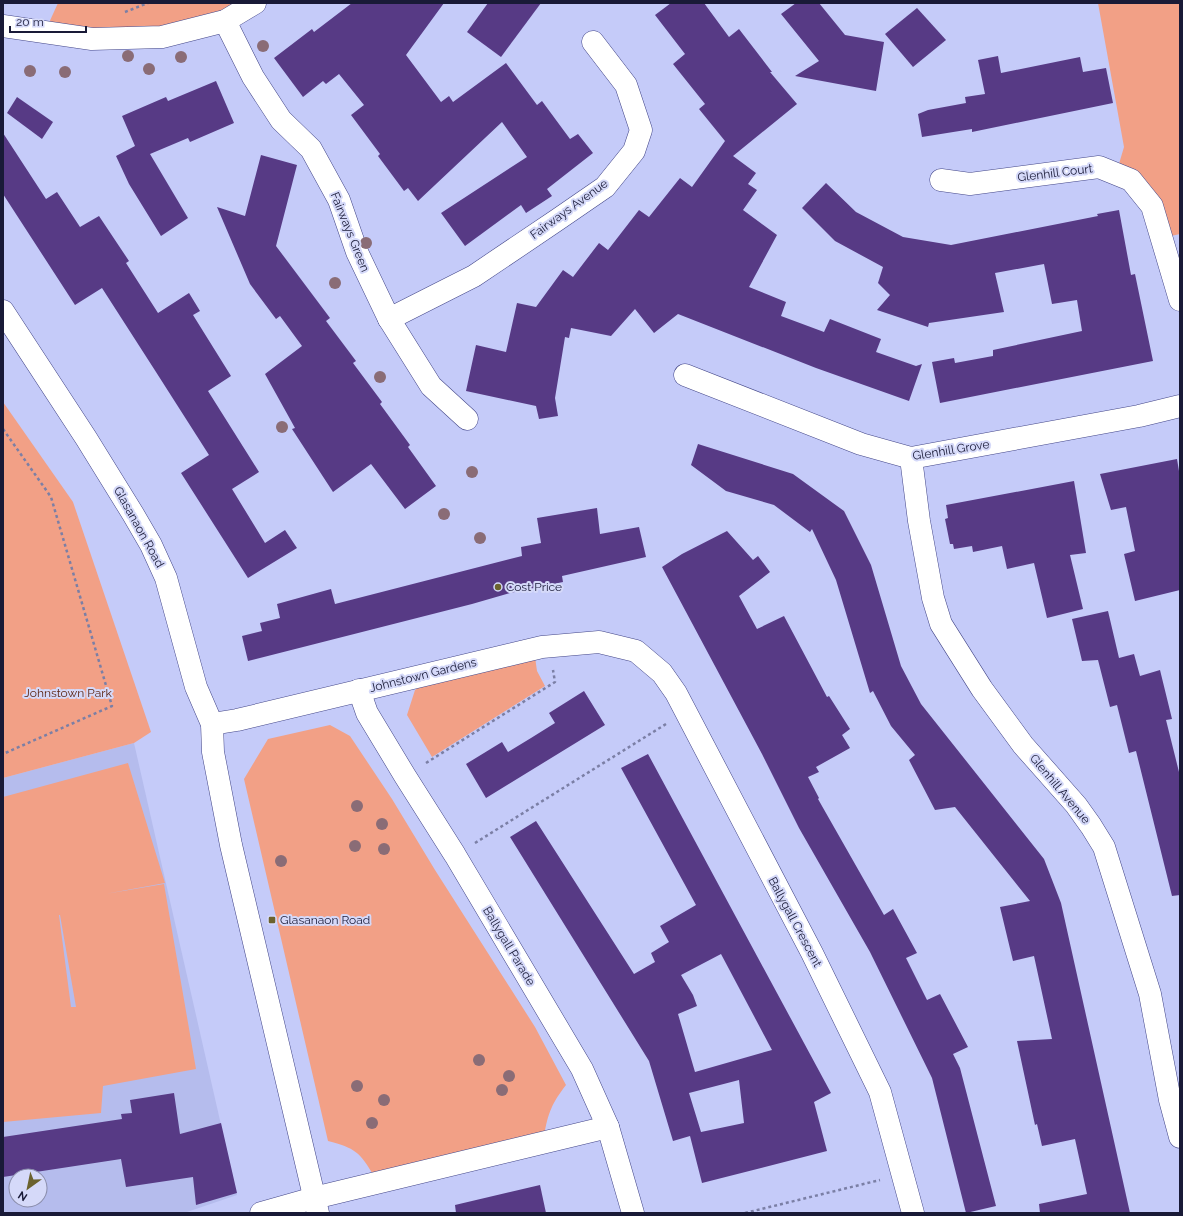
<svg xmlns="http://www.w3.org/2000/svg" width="1183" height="1216" font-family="Raleway,sans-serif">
  <rect width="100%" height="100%" fill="#c5cbf9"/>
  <path fill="#b5bced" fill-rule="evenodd" d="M 134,743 L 237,1195 L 184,1213 L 3,1213 L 3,778 ZM 16,1176 L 40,1176 L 40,1200 L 16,1200 Z"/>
  <g fill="#f2a086" fill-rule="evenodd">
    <path d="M 58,3 L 236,3 L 224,13 L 161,32 L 94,32 L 48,25 Z"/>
    <path d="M 1098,3 L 1180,3 L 1180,234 L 1162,238 L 1116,174 L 1124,147 Z"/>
    <path d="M 3,402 L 73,502 L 151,732 L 134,743 L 3,778 Z"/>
    <path d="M 535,657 L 537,671 L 545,686 L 432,757 L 407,715 L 415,690 L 442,670 Z"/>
    <path d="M 330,725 L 350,736 L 392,799 L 435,870 L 535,1027 L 566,1085 C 552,1103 548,1113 544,1136 L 374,1176 C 360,1152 355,1148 328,1141 L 244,779 L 268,739 Z"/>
    <path d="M 128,763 L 165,883 L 105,894 L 164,884 L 196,1069 L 103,1086 L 101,1113 L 3,1122 L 3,797 ZM 59,915 L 60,915 L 76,1007 L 71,1007 Z"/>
  </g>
  <g fill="#573a85" fill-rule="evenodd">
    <path d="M 352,3 L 444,3 L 406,55 L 441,102 L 449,96 L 453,102 L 506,63 L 537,105 L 542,101 L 570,139 L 578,134 L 593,153 L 547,189 L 552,196 L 526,213 L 521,205 L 465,246 L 441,213 L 527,157 L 502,122 L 418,201 L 408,188 L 404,191 L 378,156 L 380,154 L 351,115 L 364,105 L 339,74 L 326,84 L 323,81 L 303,97 L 274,58 L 312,29 L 314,32 Z"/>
    <path d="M 488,3 L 541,3 L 501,57 L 467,32 Z"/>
    <path d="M 671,3 L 704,3 L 729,37 L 739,29 L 772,72 L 770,72 L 797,104 L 733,156 L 756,173 L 748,184 L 757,190 L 743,210 L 777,235 L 749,287 L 786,302 L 781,316 L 824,332 L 830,319 L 881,339 L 876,352 L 916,366 L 922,364 L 909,401 L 816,368 L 678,314 L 654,333 L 635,309 L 611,336 L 571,328 L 569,338 L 565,337 L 555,398 L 558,416 L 539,419 L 536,406 L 466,391 L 476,345 L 506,352 L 517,303 L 536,307 L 563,270 L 573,277 L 599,243 L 608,250 L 639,210 L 649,217 L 680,178 L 692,187 L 725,141 L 699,109 L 705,104 L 673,64 L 685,54 L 655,15 Z"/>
    <path d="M 796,3 L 819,3 L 845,35 L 884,42 L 876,91 L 795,76 L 819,61 L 781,14 Z"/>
    <path d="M 917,8 L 946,40 L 913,67 L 885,34 Z"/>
    <path d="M 998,56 L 1001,73 L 1080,57 L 1083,72 L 1106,68 L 1113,103 L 972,132 L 972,129 L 922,137 L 918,114 L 928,110 L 966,103 L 965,97 L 985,94 L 978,60 Z"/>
    <path d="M 216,81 L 234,123 L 190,142 L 188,138 L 150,154 L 188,218 L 161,236 L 129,184 L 116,156 L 135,146 L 122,116 L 166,97 L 168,101 Z"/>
    <path d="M 17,97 L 53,122 L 42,139 L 7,113 Z"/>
    <path d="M 3,133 L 46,199 L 57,192 L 80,227 L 99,216 L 129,261 L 126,263 L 158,313 L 189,293 L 200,311 L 193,315 L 231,376 L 208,391 L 259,472 L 232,489 L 265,543 L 285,530 L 297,548 L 248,578 L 181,473 L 209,455 L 156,372 L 102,288 L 75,305 L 3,194 Z"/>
    <path d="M 261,155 L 297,165 L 276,246 L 330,318 L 326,321 L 356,361 L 353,363 L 382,402 L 380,404 L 410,445 L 408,447 L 436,486 L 405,509 L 371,464 L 333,492 L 292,429 L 295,428 L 265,374 L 302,346 L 280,316 L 276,319 L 250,284 L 217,207 L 245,216 Z"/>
    <path d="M 826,183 L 856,212 L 903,237 L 951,245 L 1098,216 L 1097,214 L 1119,210 L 1131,275 L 1135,274 L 1153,361 L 940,403 L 932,362 L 954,358 L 955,363 L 993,356 L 993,350 L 1082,331 L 1077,300 L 1052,304 L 1044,264 L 995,273 L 1004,312 L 929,323 L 928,327 L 877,310 L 890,295 L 878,283 L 883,267 L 835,241 L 802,208 Z"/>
    <path d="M 698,444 L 793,474 L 844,511 L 871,565 L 901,666 L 921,704 L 1044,859 L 1061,903 L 1130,1213 L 1040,1213 L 1039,1204 L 1087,1194 L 1075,1139 L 1042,1146 L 1037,1124 L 1035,1125 L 1017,1041 L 1052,1039 L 1034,956 L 1013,961 L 1000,907 L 1030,901 L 955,807 L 935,810 L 909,760 L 915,755 L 891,726 L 873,691 L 870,693 L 836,580 L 812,529 L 810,532 L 774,505 L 726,491 L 691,465 Z"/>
    <path d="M 1177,459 L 1180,477 L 1180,590 L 1135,601 L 1124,554 L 1135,551 L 1126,507 L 1111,510 L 1100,474 Z"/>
    <path d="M 1074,481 L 1086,553 L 1070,555 L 1083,609 L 1047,618 L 1034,563 L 1007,569 L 1002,546 L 973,552 L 972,546 L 954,549 L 953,544 L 950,544 L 945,519 L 948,518 L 946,505 Z"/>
    <path d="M 597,508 L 600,534 L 639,527 L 646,557 L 562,576 L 563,582 L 510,593 L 472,604 L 248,661 L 242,636 L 262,631 L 260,623 L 280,618 L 277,604 L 331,589 L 335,604 L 522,556 L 521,547 L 541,543 L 537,518 Z"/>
    <path d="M 727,531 L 753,560 L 758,556 L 770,572 L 739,596 L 757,629 L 784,616 L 827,697 L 829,696 L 850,729 L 842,735 L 850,748 L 816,767 L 819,772 L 808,777 L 819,798 L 818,799 L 884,915 L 893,909 L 917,953 L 906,958 L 927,1000 L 940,994 L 968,1047 L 953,1054 L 960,1068 L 996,1206 L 966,1213 L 932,1078 L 870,952 L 799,828 L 762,754 L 662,567 L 682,554 Z"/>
    <path d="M 1108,611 L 1119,658 L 1134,654 L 1140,676 L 1160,670 L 1172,719 L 1166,720 L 1180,776 L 1180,895 L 1172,896 L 1136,751 L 1129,753 L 1117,705 L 1110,707 L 1098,660 L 1082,661 L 1072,619 Z"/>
    <path d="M 584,691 L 605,725 L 486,798 L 466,764 L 502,742 L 508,752 L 531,738 L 555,723 L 549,713 Z"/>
    <path d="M 648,754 L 831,1093 L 814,1102 L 827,1151 L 702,1183 L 690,1136 L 673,1141 L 649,1061 L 510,837 L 536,821 L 634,974 L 655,962 L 651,953 L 669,942 L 660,926 L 696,905 L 621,768 ZM 721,954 L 772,1050 L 695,1072 L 678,1014 L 697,1006 L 693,995 L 681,975 ZM 739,1080 L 744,1123 L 701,1132 L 689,1093 Z"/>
    <path d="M 174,1093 L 180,1134 L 221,1123 L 237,1193 L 196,1205 L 193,1177 L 126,1187 L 121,1159 L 3,1177 L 3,1137 L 122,1119 L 121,1114 L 132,1113 L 130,1100 Z"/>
    <path d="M 540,1185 L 546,1213 L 456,1213 L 455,1205 Z"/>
  </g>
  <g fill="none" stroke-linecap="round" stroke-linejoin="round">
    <g stroke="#434688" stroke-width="23">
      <g id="minor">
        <path d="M 225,21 L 253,77 L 281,120 L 311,149 L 339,200 L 357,252 L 389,319 L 431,386 L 467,419"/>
        <path d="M 3,26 L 92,39 L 162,37 L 225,21 L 255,3"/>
        <path d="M 941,180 L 970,184 L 1099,167 L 1131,180 L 1152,206 L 1180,300"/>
        <path d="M 3,311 L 86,438 L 133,514 L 151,545 L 166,578 L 196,687 L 212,724 L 213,752 L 231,845 L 318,1213"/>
        <path d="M 389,319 L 474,276 L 557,220 L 605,187 L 634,151 L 641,130 L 626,85 L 593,42"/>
        <path d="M 685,375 L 861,444 L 911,458 L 1139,416 L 1180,406"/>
        <path d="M 911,458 L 919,521 L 933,598 L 941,624 L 982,689 L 1023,745 L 1076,805 L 1091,826 L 1104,847 L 1150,994 L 1170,1100 L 1180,1137"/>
        <path d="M 359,690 L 367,713 L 405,776 L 455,855 L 582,1069 L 608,1127 L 633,1213"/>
        <path d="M 212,724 L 237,720 L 542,647 L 599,642 L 636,651 L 662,673 L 676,693 L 812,953 L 880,1092 L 913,1213"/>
        <path d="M 261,1213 L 314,1198 L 608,1127"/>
      </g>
    </g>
    <g stroke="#7b7fa5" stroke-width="2.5" stroke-dasharray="3 3" stroke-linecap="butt">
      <path d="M 125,12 L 148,3"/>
      <path d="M 3,429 L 51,497 L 112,706 L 3,754"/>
      <path d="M 426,763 L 555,682 L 553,670"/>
      <path d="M 475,843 L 666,724"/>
      <path d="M 745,1213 L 880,1180"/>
    </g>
    <use href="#minor" stroke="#fff" stroke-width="22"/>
  </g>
  <g fill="#8a6c76">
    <circle cx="263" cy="46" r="6"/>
    <circle cx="128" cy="56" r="6"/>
    <circle cx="181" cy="57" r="6"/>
    <circle cx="149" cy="69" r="6"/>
    <circle cx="30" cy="71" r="6"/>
    <circle cx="65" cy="72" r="6"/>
    <circle cx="366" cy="243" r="6"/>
    <circle cx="335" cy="283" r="6"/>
    <circle cx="380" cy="377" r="6"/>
    <circle cx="282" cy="427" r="6"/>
    <circle cx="472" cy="472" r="6"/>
    <circle cx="444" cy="514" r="6"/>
    <circle cx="480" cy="538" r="6"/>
    <circle cx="357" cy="806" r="6"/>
    <circle cx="382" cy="824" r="6"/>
    <circle cx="355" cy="846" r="6"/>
    <circle cx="384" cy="849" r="6"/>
    <circle cx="281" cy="861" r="6"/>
    <circle cx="479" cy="1060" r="6"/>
    <circle cx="509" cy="1076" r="6"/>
    <circle cx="357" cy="1086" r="6"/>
    <circle cx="502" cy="1090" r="6"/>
    <circle cx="384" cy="1100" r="6"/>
    <circle cx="372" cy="1123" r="6"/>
  </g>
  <g fill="#6b622e" stroke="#d5d9f9" stroke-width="1.5">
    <circle cx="498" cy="587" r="4"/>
    <rect x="268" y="916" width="8" height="8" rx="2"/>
  </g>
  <g text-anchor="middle" stroke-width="4" stroke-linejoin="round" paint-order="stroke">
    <g font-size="12" fill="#191a37" stroke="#d5d9f9">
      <text transform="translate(1055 173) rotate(-7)" y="4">Glenhill Court</text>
      <text transform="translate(569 209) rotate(-36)" y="4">Fairways Avenue</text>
      <text transform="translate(350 232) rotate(68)" y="4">Fairways Green</text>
      <text transform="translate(951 450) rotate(-9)" y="4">Glenhill Grove</text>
      <text transform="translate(139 527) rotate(61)" y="4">Glasanaon Road</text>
      <text transform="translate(423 675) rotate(-14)" y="4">Johnstown Gardens</text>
      <text transform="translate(1060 789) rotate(50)" y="4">Glenhill Avenue</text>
      <text transform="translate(795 922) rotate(62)" y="4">Ballygall Crescent</text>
      <text transform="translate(509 946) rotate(59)" y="4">Ballygall Parade</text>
    </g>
    <g font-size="12" fill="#191a37" stroke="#d5d9f9" text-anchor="start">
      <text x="506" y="591">Cost Price</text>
      <text x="280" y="924">Glasanaon Road</text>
    </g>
    <g font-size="12" fill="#591f0b" stroke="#d5d9f9">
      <text x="68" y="697">Johnstown Park</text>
    </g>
  </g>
  <rect width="1183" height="1216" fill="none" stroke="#191a37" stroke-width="8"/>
  <g transform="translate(28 1188) rotate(213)"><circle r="19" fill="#d5d9f9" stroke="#8a8dab"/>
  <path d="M0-3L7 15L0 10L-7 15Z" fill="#6b622e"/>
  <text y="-6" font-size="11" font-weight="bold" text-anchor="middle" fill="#191a37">N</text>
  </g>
  <path d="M10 26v6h76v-6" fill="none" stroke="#191a37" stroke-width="2"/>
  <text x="16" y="26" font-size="12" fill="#191a37" stroke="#d5d9f9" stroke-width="3" paint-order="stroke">20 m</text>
</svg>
